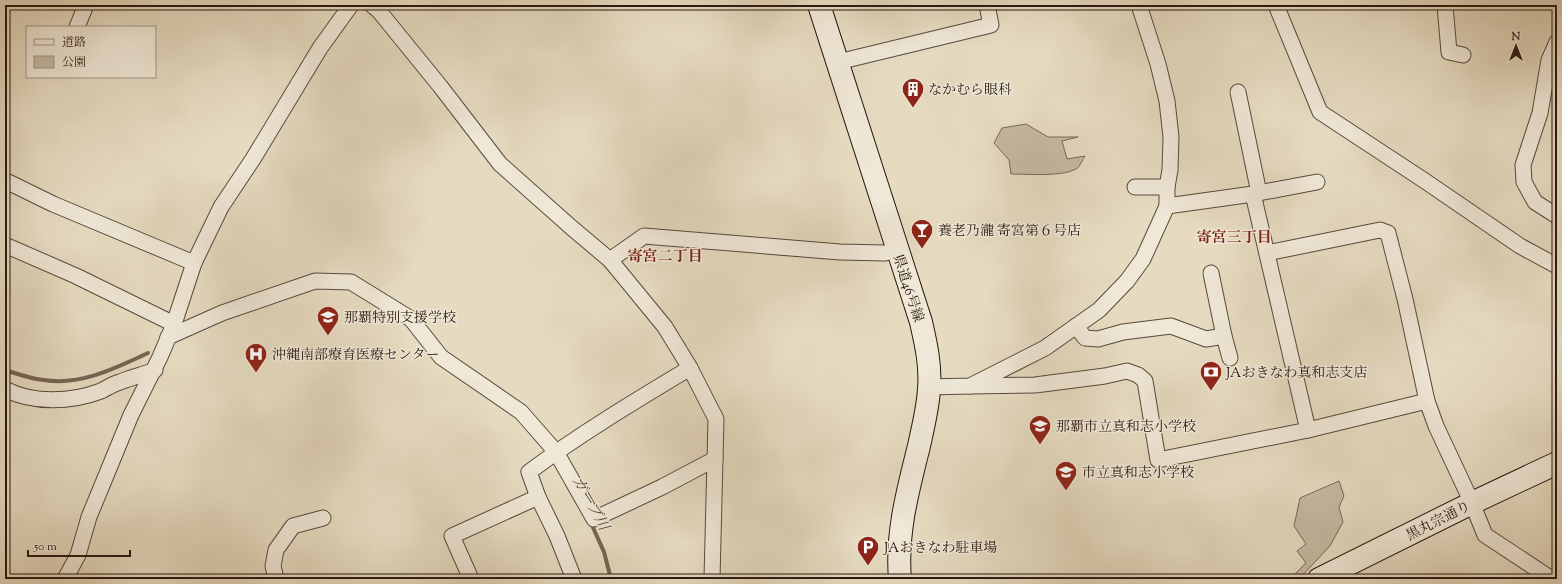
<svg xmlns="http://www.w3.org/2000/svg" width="1562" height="584" font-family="'Sorts Mill Goudy','Noto Serif JP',serif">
  <rect width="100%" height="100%" fill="#e6dbc1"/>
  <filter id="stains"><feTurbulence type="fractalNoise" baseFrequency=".005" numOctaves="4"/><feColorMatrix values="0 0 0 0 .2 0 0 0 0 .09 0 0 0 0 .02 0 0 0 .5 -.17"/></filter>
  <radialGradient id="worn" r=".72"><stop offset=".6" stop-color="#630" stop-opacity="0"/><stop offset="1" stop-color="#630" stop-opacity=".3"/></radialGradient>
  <g fill="#c6baa3" stroke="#78695a">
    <path d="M 1026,124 L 1048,137 L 1078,137 L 1062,141 L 1067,159 L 1085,156 C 1082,160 1080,167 1076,169 C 1062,177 1027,174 1011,174 L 1009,160 L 994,143 L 1002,128 Z"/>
    <path d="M 1339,481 L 1344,496 L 1339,507 L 1343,522 L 1330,546 L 1299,579 L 1295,574 L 1306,563 L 1297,551 L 1306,544 L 1294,526 L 1300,498 Z"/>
  </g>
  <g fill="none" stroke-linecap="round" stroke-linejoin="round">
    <g stroke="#746556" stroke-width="4">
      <path d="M 5,370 C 18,374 31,379 44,380 C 80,386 116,368 148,353"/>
      <path d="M 591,523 L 604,552 L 611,579"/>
    </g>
    <g stroke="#58493c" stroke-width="17">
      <g id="street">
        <path d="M 372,5 L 379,11 L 440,86 L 500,164 L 572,228 L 610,260 L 665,327 L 690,368 L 716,419 L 712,579"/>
        <path d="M 1276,5 L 1320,112 L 1425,181 L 1520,246 L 1557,266"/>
        <path d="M 1445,5 L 1449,52 L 1463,55"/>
        <path d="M 77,27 L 86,5"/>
        <path d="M 1557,42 L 1549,60 L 1540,113 L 1523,165 L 1524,182 L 1535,202 L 1557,216"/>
        <path d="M 838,62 L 991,25 L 987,5"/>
        <path d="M 1238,92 L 1259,193"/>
        <path d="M 5,184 L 6,181 L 53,204 L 194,263"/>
        <path d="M 1135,187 L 1167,187"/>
        <path d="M 1253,194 L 1317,182"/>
        <path d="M 1167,206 L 1253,194 L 1308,430"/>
        <path d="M 5,245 L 76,276 L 174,324"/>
        <path d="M 1267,253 L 1380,230 L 1388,233 L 1405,299 L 1427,401 L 1436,426 L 1472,503 L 1485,535 L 1547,576 L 1545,579"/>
        <path d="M 610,260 L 644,236 L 840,252 L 885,253 L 898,250"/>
        <path d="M 1211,273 L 1224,336"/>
        <path d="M 1076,326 L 1085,338 L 1098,339 L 1123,332 L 1171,326 L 1206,339 L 1224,336 L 1230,358"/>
        <path d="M 168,337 L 222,313 L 315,281 L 351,282 L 411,319 L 441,357 L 521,412 L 556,452 L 594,519 L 662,487 L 715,459"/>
        <path d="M 970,386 L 1035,385 L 1105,376 L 1127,371 L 1138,375 L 1145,381 L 1158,460 L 1308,430 L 1427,401"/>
        <path d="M 929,387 L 970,386 L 1045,348 L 1099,310 L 1127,281 L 1143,259 L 1167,206 L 1167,187 L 1170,170 L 1171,137 L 1167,101 L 1158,64 L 1139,5"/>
        <path d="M 5,389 C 33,404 72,402 101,391 C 107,388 113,384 120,382 C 132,377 143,375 155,370"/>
        <path d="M 65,579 L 78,555 L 89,517 L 131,415 L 160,357 L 174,324 L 194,263 L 221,207 L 253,159 L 320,48 L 351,5"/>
        <path d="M 276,579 L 273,566 L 276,550 L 293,526 L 323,518"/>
        <path d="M 471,579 L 452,536 L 538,497"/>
        <path d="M 574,579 L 557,536 L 538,497 L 529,472 C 580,434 635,401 690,368"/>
      </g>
    </g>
    <g stroke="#291810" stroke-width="24">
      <g id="secondary">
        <path d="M 819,5 L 921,322 C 926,344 931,366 929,389 C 928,408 923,427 919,446 C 908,490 896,533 900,579"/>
        <path d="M 1319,579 L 1472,503 L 1557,463"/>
      </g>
    </g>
    <use href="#street" stroke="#efe8d7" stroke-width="15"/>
    <use href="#secondary" stroke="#efe8d7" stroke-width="22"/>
  </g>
  <defs>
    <g id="building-pin" transform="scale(1.15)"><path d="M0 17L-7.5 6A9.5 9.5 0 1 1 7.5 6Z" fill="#8f2418" stroke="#efe8d7"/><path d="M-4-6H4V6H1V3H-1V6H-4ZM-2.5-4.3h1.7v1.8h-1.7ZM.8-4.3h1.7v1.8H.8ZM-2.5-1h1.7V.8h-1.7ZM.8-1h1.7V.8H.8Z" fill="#fff"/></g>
    <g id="bar-pin" transform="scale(1.15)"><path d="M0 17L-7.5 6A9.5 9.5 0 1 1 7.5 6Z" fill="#8f2418" stroke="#efe8d7"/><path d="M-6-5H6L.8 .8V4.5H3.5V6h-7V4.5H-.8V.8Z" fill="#fff"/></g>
    <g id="school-pin" transform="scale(1.15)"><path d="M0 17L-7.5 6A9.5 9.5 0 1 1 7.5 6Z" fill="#8f2418" stroke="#efe8d7"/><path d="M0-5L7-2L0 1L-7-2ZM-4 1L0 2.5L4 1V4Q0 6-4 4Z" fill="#fff"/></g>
    <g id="hospital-pin" transform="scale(1.15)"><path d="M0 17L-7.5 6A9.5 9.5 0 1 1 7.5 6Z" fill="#8f2418" stroke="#efe8d7"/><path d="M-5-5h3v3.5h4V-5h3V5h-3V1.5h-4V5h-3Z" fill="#fff"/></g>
    <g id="bank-pin" transform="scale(1.15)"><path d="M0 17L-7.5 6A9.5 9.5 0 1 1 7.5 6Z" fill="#8f2418" stroke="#efe8d7"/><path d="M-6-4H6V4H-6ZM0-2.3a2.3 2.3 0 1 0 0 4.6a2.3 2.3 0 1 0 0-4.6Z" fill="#fff"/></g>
    <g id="parking-pin" transform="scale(1.15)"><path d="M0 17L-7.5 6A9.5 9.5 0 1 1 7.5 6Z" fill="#8f2418" stroke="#efe8d7"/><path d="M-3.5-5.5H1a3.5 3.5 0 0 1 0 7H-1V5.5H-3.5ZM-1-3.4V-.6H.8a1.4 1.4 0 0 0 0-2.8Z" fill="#fff"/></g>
  </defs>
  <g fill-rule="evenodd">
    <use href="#building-pin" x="913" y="89"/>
    <use href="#bar-pin" x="922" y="230"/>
    <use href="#school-pin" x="328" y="317"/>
    <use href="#hospital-pin" x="256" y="354"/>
    <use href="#bank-pin" x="1211" y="372"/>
    <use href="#school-pin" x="1040" y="426"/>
    <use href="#school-pin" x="1066" y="472"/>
    <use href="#parking-pin" x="868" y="547"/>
  </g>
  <g text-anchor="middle" stroke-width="3" stroke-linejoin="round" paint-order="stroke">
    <g font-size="14" fill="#291810" stroke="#efe8d7" text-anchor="start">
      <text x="928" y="94">なかむら眼科</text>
      <text x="938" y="235">養老乃瀧 寄宮第６号店</text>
      <text x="344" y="322">那覇特別支援学校</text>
      <text x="272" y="359">沖縄南部療育医療センター</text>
      <text x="1226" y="377">JAおきなわ真和志支店</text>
      <text x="1056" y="431">那覇市立真和志小学校</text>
      <text x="1082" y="477">市立真和志小学校</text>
      <text x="884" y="552">JAおきなわ駐車場</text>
    </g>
    <g font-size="14" fill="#291810" stroke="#efe8d7">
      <text transform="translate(909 288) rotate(72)" y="5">県道46号線</text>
      <text transform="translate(1438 520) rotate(-27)" y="5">黒丸宗通り</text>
    </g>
    <g font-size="15" font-weight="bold" fill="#7a1f14" stroke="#efe8d7">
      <text x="1234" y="242">寄宮三丁目</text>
      <text x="665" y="261">寄宮二丁目</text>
    </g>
    <g font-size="15" font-style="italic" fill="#5b4c3f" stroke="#efe8d7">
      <text transform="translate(591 503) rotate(61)" y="5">ガーブ川</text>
    </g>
  </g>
  <rect width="1562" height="584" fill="none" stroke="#e6dbc1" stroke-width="20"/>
  <rect x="6" y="6" width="1550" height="572" fill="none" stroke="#291810" stroke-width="2"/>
  <rect x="10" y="10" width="1542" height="564" fill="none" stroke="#291810"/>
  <rect x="26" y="26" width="130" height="52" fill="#efe8d7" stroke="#a09587"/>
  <rect x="34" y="39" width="20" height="6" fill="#efe8d7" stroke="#a09587"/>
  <text x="62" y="46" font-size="12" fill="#291810">道路</text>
  <rect x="34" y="56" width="20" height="12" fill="#c6baa3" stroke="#a09587"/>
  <text x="62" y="66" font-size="12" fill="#291810">公園</text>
  <g transform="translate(1516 46)" stroke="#efe8d7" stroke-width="3" paint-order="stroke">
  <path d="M0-3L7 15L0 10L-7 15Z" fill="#291810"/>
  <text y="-6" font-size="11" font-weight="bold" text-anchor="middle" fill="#291810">N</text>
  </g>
  <path d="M28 550v6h102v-6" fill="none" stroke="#291810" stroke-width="2"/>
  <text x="34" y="550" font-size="12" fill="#291810" stroke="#efe8d7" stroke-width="3" paint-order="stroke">50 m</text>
  <rect width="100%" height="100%" filter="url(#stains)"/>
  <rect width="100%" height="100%" fill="url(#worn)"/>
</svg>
